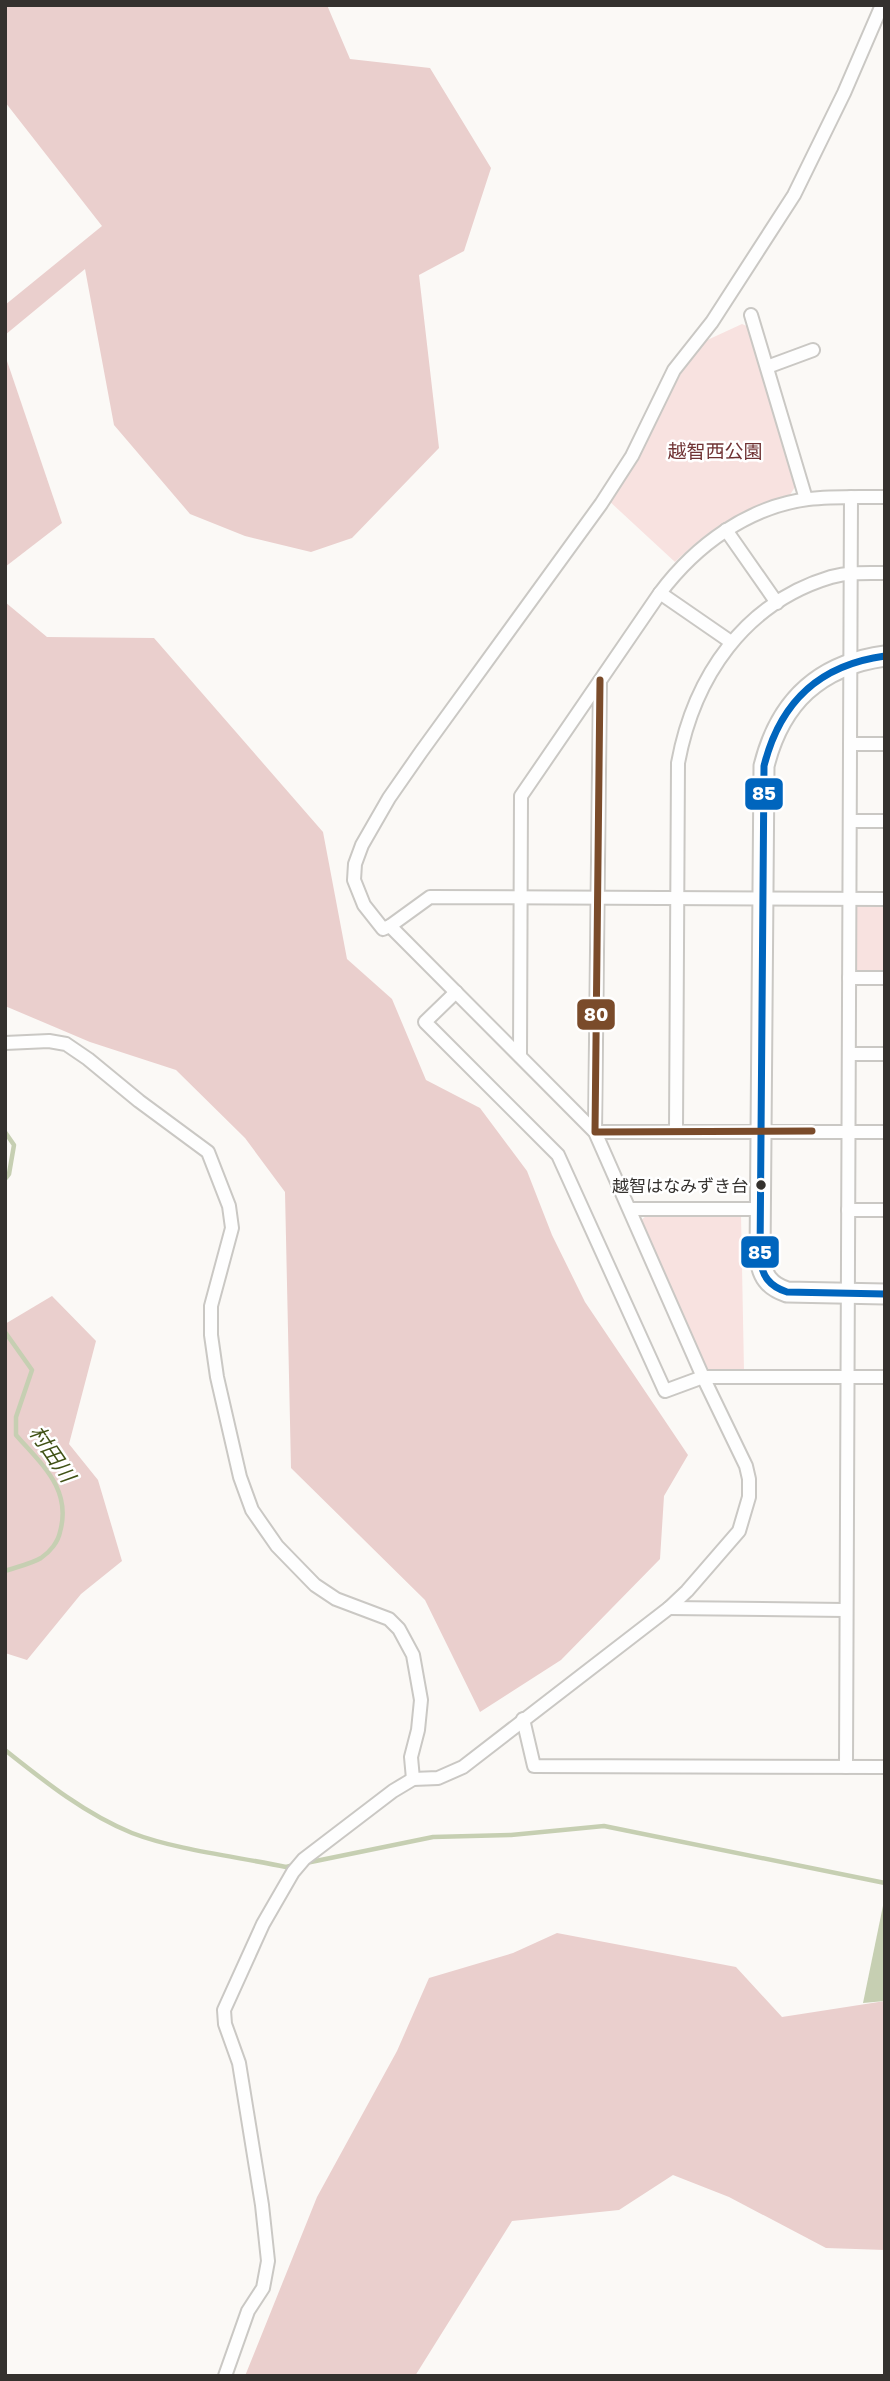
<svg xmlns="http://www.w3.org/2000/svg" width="890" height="2381" font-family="'Golos Text','Noto Sans JP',sans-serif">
  <rect width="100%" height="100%" fill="#fbf9f6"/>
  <g fill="#f8e2e0">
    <path d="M 742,324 L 749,327 L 795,487 L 788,498 C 737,510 713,526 675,562 L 608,500 L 643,445 L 688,360 L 703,342 Z"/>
    <path d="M 852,905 L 885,905 L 885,970 L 853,970 Z"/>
    <path d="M 741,1215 L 744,1371 L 711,1371 L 704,1366 L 639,1222 L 646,1216 Z"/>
  </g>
  <g fill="#eacfcd">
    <path d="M 5,5 L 327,5 L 350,59 L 430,68 L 491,168 L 464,251 L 419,275 L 439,448 L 352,538 L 311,552 L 245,536 L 190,514 L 114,425 L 85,269 L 5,335 L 5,305 L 102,226 L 5,102 Z"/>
    <path d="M 5,355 L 62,523 L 5,567 Z"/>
    <path d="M 5,602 L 47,637 L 154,638 L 323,832 L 347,959 L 392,999 L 426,1080 L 480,1108 L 527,1171 L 552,1235 L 585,1302 L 688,1455 L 664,1496 L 660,1559 L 561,1660 L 480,1712 L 425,1600 L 291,1468 L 285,1192 L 245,1138 L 176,1070 L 90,1042 L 5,1006 Z"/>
    <path d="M 52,1296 L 96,1341 L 69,1444 L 98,1480 L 122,1561 L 81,1594 L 27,1660 L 5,1653 L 5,1324 Z"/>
    <path d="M 557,1933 L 736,1967 L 782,2017 L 885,2001 L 885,2250 L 826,2248 L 729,2197 L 673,2175 L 619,2210 L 512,2221 L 415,2376 L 245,2376 L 317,2197 L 397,2051 L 429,1978 L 513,1953 Z"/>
  </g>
  <path fill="#c6cfb2" d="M 885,1896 L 885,2001 L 863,2003 Z"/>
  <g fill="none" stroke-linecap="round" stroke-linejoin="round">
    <g stroke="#c6cfb2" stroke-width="4.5">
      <path d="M 5,1132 L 14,1145 L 9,1174 L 5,1179"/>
      <path d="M 5,1332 L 32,1370 L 16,1417 L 16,1435 C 42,1465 72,1489 60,1532 C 58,1542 50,1552 41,1558 C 31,1564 16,1567 5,1571"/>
      <path d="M 5,1750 C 44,1781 85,1814 132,1833 C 176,1850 239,1857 286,1867 L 294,1865"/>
      <path d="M 306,1863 L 433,1837 L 511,1835 L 604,1826 L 885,1883"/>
    </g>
    <g stroke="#cac8c4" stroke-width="16">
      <g id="street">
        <path d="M 751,315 L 806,499"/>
        <path d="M 767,367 L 813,350"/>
        <path d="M 726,530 L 777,603"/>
        <path d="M 660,593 L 731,642"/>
        <path d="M 600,681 L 595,1132 L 885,1132"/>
        <path d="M 850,744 L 885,744"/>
        <path d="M 850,821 L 885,821"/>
        <path d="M 390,926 L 383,929 L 364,905 L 354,880 L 355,864 L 362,845 L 389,798 L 421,752 L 601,504 L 632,456 L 674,370 L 712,322 L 794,195 L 844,93 L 882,5"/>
        <path d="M 849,978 L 885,978"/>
        <path d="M 456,992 L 425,1022 L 558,1155 L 665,1391 L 703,1377 L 885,1377"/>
        <path d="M 5,1043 L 49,1041 L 66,1044 L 88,1059 L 139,1101 L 208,1152 L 229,1206 L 232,1228 L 211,1306 L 211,1335 L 217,1377 L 240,1477 L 252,1510 L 277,1546 L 315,1585 L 336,1599 L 389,1619 L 399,1629 L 413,1655 L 421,1700 L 418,1730 L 411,1757 L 413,1779"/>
        <path d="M 849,1054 L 885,1054"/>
        <path d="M 520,1056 L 521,796 L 660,593 C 696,545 748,507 808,499 C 833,496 859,497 885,497"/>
        <path d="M 676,1131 L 678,763 C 694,677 744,603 831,577 C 849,572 867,573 885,573"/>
        <path d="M 630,1209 L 760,1209"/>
        <path d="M 848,1210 L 885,1210"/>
        <path d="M 669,1608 L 845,1610"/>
        <path d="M 523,1719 L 534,1766 L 885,1767"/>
        <path d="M 846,1767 L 851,497"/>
        <path d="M 225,2376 L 248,2311 L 263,2288 L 268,2261 L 262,2205 L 239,2063 L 225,2024 L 224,2010 L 263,1924 L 293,1872 L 304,1859 L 393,1791 L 413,1779 L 438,1778 L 463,1767 L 669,1608 L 687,1591 L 739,1531 L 749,1497 L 749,1479 L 746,1466 L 703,1377 L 595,1132 L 390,926 L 430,897 L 885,899"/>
      </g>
    </g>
    <g stroke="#cac8c4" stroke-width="23">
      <path id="secondary" d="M 885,656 C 819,665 780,702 764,766 L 760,1258 C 762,1276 769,1286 787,1292 L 885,1294"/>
    </g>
    <use href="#street" stroke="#fefefe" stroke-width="12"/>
    <use href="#secondary" stroke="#fefefe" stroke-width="19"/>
    <g stroke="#fff" stroke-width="12">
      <path id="bus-1" d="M 885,656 C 819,665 780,702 764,766 L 760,1258 C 762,1276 769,1286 787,1292 L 885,1294"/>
    </g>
    <g stroke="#fff" stroke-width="12">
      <path id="bus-2" d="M 600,680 L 595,1132 L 812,1131"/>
    </g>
    <use href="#bus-1" stroke="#0065bd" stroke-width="7"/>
    <use href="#bus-2" stroke="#7a4b2a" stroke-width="7"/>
  </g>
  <circle fill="#34312e" stroke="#fff" stroke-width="2.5" cx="761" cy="1185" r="6"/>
  <g text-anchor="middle" stroke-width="5" stroke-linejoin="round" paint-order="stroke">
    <g font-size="17" fill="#34312e" stroke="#fff" text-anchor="end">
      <text x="748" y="1192">越智はなみずき台</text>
    </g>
    <g font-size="19" fill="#703334" stroke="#fff">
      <text x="715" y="458">越智西公園</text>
    </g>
    <g font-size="21" font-style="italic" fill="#415216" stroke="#fff">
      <text transform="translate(52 1454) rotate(56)" y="7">村田川</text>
    </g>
  </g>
  <g stroke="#fff" stroke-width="2.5">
    <rect x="744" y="777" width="40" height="34" rx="7" fill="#0065bd"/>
    <rect x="576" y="998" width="40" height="33" rx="7" fill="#7a4b2a"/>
    <rect x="740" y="1235" width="40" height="34" rx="7" fill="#0065bd"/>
  </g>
  <g font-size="19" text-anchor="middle" font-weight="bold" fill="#fff">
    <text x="764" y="800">85</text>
    <text x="596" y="1021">80</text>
    <text x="760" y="1259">85</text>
  </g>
  <rect width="890" height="2381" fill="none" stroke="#34312e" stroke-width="14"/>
</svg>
